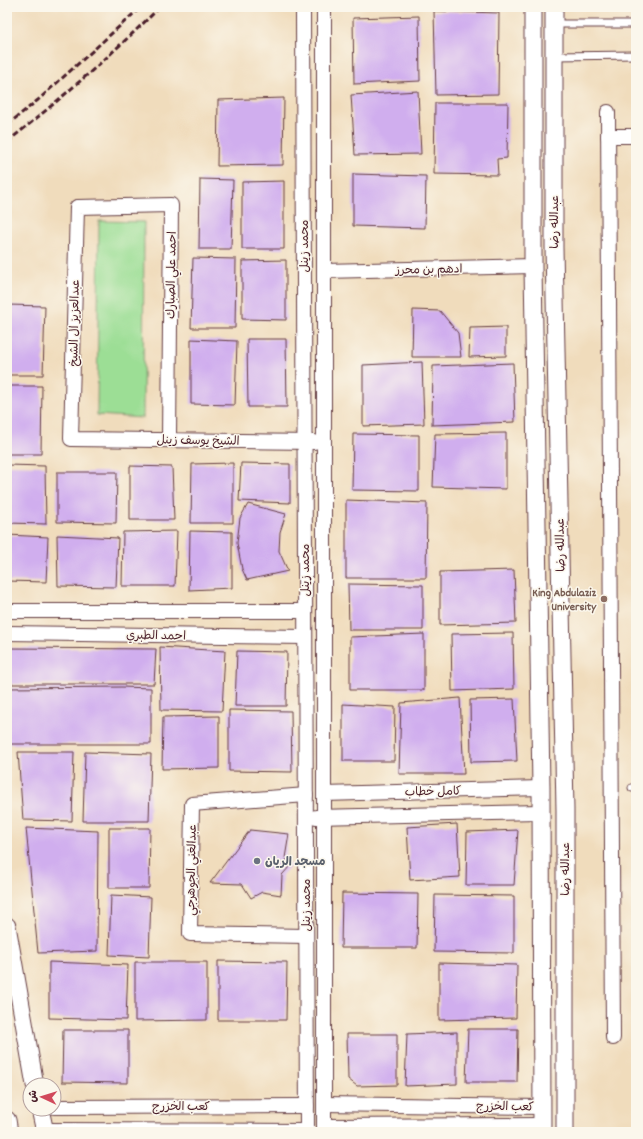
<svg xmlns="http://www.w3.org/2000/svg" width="643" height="1139" font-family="Dekko,'Playpen Sans Arabic',sans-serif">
  <rect width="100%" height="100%" fill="#fbf7ec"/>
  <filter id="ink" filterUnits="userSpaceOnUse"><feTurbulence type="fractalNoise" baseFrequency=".025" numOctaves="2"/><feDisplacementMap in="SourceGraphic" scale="8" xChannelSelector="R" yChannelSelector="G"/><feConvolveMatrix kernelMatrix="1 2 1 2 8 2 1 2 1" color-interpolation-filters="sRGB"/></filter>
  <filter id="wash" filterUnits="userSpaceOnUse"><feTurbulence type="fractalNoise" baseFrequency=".012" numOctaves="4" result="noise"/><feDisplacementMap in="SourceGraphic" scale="16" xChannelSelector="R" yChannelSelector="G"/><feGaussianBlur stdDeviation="0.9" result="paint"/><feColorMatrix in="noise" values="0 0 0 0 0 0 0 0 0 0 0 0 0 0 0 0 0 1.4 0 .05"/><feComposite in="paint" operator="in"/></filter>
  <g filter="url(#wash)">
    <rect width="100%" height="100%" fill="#f0dcbc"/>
    <path fill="#9cde95" stroke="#737e60" d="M 99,221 L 144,222 L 143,418 L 97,415 Z"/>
    <g id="blocks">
      <g fill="#d0aeee">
        <path d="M 434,11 L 499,13 L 498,94 L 436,95 Z"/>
        <path d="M 419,16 L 420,81 L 354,84 L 353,18 Z"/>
        <path d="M 418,91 L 421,154 L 355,155 L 351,95 Z"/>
        <path d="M 284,98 L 283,165 L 217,166 L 218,100 Z"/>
        <path d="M 435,103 L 508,103 L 507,158 L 497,159 L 498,175 L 434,174 Z"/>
        <path d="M 353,174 L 426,176 L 425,228 L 353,226 Z"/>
        <path d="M 200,179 L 233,180 L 231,249 L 199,249 Z"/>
        <path d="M 284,181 L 284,249 L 242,249 L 242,182 Z"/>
        <path d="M 193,258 L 236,259 L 235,328 L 191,328 Z"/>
        <path d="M 286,260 L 286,320 L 242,319 L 242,261 Z"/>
        <path d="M 8,305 L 45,306 L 43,375 L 7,375 Z"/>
        <path d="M 413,310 L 440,311 L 458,333 L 461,357 L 412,357 Z"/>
        <path d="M 506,327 L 506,356 L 469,357 L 470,328 Z"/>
        <path d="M 191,339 L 237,341 L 235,405 L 191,404 Z"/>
        <path d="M 247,339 L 286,339 L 287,407 L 248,407 Z"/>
        <path d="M 422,362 L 424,424 L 363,426 L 363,365 Z"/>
        <path d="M 513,363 L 515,422 L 432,425 L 433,366 Z"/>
        <path d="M 7,386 L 42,386 L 41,454 L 7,454 Z"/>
        <path d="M 506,433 L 506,489 L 433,487 L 435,434 Z"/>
        <path d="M 353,434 L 419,435 L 419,491 L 352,490 Z"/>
        <path d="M 233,463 L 233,523 L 191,523 L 192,464 Z"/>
        <path d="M 241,463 L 290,464 L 290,503 L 239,501 Z"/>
        <path d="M 7,465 L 45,466 L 46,524 L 7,523 Z"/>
        <path d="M 130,466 L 172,467 L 174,520 L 130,520 Z"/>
        <path d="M 57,472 L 117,472 L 116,523 L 57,522 Z"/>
        <path d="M 346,500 L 427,503 L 426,578 L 346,578 Z"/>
        <path d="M 248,504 L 286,514 L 280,532 L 279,551 L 288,571 L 247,580 L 242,569 L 237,543 L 240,518 Z"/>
        <path d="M 177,531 L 175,586 L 122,586 L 123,532 Z"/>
        <path d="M 190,531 L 232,532 L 232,588 L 189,590 Z"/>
        <path d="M 7,535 L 48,537 L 46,582 L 7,581 Z"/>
        <path d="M 57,535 L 118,538 L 116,587 L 58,586 Z"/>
        <path d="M 514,570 L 516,623 L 440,625 L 440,572 Z"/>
        <path d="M 348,584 L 423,585 L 423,630 L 349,630 Z"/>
        <path d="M 513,633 L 514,689 L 452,691 L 451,634 Z"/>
        <path d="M 424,634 L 424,690 L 350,690 L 350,637 Z"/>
        <path d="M 160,647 L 225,651 L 222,711 L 161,710 Z"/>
        <path d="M 7,648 L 156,649 L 154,684 L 7,684 Z"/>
        <path d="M 237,651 L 287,652 L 286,706 L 235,706 Z"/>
        <path d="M 122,687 L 151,688 L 151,744 L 7,744 L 7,688 Z"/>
        <path d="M 460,698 L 464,774 L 399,774 L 401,703 Z"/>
        <path d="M 514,699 L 517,761 L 471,762 L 470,700 Z"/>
        <path d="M 343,704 L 395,707 L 394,761 L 343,761 Z"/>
        <path d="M 229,710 L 291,711 L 292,772 L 229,771 Z"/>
        <path d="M 219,716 L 219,768 L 162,769 L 163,717 Z"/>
        <path d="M 18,752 L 74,752 L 72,821 L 23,820 Z"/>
        <path d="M 85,752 L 151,754 L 149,821 L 83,821 Z"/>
        <path d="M 457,824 L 460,877 L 410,880 L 407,827 Z"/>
        <path d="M 26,828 L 98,831 L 97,951 L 38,953 Z"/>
        <path d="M 109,828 L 150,828 L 149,888 L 109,888 Z"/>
        <path d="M 250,830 L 289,834 L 285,858 L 291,865 L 282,875 L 281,895 L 262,892 L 251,898 L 242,884 L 210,883 Z"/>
        <path d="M 518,830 L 514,885 L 466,885 L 467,832 Z"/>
        <path d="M 342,893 L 418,894 L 417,948 L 341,948 Z"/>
        <path d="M 111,895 L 151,897 L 149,957 L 109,955 Z"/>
        <path d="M 435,895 L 514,896 L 514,953 L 434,952 Z"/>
        <path d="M 218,961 L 287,962 L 286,1020 L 218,1020 Z"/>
        <path d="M 49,962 L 128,965 L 126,1020 L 49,1018 Z"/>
        <path d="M 135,962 L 207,962 L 207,1020 L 135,1021 Z"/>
        <path d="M 439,963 L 517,965 L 516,1018 L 439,1020 Z"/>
        <path d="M 468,1029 L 518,1029 L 517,1082 L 466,1082 Z"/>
        <path d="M 63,1030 L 128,1030 L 128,1083 L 62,1082 Z"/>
        <path d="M 457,1032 L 457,1084 L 405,1086 L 407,1034 Z"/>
        <path d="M 347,1034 L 397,1034 L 397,1085 L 357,1086 L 348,1079 Z"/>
      </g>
    </g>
  </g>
  <g filter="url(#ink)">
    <use href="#blocks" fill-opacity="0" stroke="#633b41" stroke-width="1"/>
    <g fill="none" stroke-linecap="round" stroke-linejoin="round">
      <g stroke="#633b41" stroke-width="9">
        <g id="service">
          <path d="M 554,24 L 636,24"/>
          <path d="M 555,56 L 636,55"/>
          <path d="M 632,788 L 636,787"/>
        </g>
      </g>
      <g stroke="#633b41" stroke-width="16">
        <g id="minor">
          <path d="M 303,7 L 307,1132"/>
          <path d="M 608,112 L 613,1038"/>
          <path d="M 608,136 L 636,136"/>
          <path d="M 324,271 L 533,266"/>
          <path d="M 169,440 L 171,205 L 77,207 L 71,439 L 314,442"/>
          <path d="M 7,611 L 305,611"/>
          <path d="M 7,633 L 305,637"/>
          <path d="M 324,794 L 541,788"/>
          <path d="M 306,795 L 192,804 L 190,934 L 306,936"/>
          <path d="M 316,817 L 541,812"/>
          <path d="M 324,1104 L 541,1107"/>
          <path d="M 54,1107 L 307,1106"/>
          <path d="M 324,1126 L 541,1125"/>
          <path d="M 45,1130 L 307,1131"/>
          <path d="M 324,1132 L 324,7"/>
        </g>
      </g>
      <g stroke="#633b41" stroke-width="19">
        <g id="tertiary">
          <path d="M 533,7 L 533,266 L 541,788 L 542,1132"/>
          <path d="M 554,7 L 554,247 L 565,810 L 565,1132"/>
          <path d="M 7,926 L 35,1085"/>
          <path d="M 40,1109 L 45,1132"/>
          <path d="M 7,1120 L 9,1132"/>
        </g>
      </g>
      <use href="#service" stroke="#fff" stroke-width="7"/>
      <use href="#minor" stroke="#fff" stroke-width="14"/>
      <use href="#tertiary" stroke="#fff" stroke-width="17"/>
      <g stroke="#4a1f2b" stroke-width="3" stroke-dasharray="6 3" stroke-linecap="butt">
        <path d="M 7,125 L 38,100 L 141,7"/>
        <path d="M 7,142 C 60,100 111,55 160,7"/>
      </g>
    </g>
  </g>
  <circle fill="#8d6e63" stroke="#fbf7ec" stroke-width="1.5" cx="604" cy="599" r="4"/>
  <circle fill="#6b7280" stroke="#fbf7ec" stroke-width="1.5" cx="257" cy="861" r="4"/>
  <g text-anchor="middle" stroke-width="3" stroke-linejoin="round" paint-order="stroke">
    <g font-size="12" fill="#4a1f2b" stroke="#fbf7ec">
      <text transform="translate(554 222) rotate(-90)" y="4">عبدالله رضا</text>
      <text transform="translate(304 246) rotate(-90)" y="4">محمد زينل</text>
      <text transform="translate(429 269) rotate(-1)" y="4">ادهم بن محرز</text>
      <text transform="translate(171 275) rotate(-89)" y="4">احمد علي الصبارك</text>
      <text transform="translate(74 323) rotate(-89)" y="4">عبدالعزيز ال الشيخ</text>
      <text transform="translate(198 440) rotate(1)" y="4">الشيخ يوسف زينل</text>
      <text transform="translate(560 545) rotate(-91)" y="4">عبدالله رضا</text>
      <text transform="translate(305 570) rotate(-90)" y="4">محمد زينل</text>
      <text transform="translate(156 635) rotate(1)" y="4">احمد الطبري</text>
      <text transform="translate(433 791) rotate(-1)" y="4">كامل خطاب</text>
      <text transform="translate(565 869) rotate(-90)" y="4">عبدالله رضا</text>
      <text transform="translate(191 870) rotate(-89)" y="4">عبدالغني الجوهرجي</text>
      <text transform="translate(306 905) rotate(-90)" y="4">محمد زينل</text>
      <text x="181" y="1110">كعب الخزرج</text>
      <text transform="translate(505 1106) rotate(1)" y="4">كعب الخزرج</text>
    </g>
    <g font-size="12" font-weight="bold" fill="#785e54" stroke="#fbf7ec" text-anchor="end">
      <text x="596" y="596">King Abdulaziz<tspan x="596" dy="14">University</tspan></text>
    </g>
    <g font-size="12" font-weight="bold" fill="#5b616d" stroke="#fbf7ec" text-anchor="start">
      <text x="265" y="865">مسجد الريان</text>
    </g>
  </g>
  <rect width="643" height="1139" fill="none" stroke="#fbf7ec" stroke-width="24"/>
  <g transform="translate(42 1097) rotate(274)"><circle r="19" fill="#fbf7ec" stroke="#b4a19f"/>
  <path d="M0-3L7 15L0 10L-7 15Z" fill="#d1495b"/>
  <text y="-6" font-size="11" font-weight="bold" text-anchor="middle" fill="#4a1f2b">ش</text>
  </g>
</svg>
